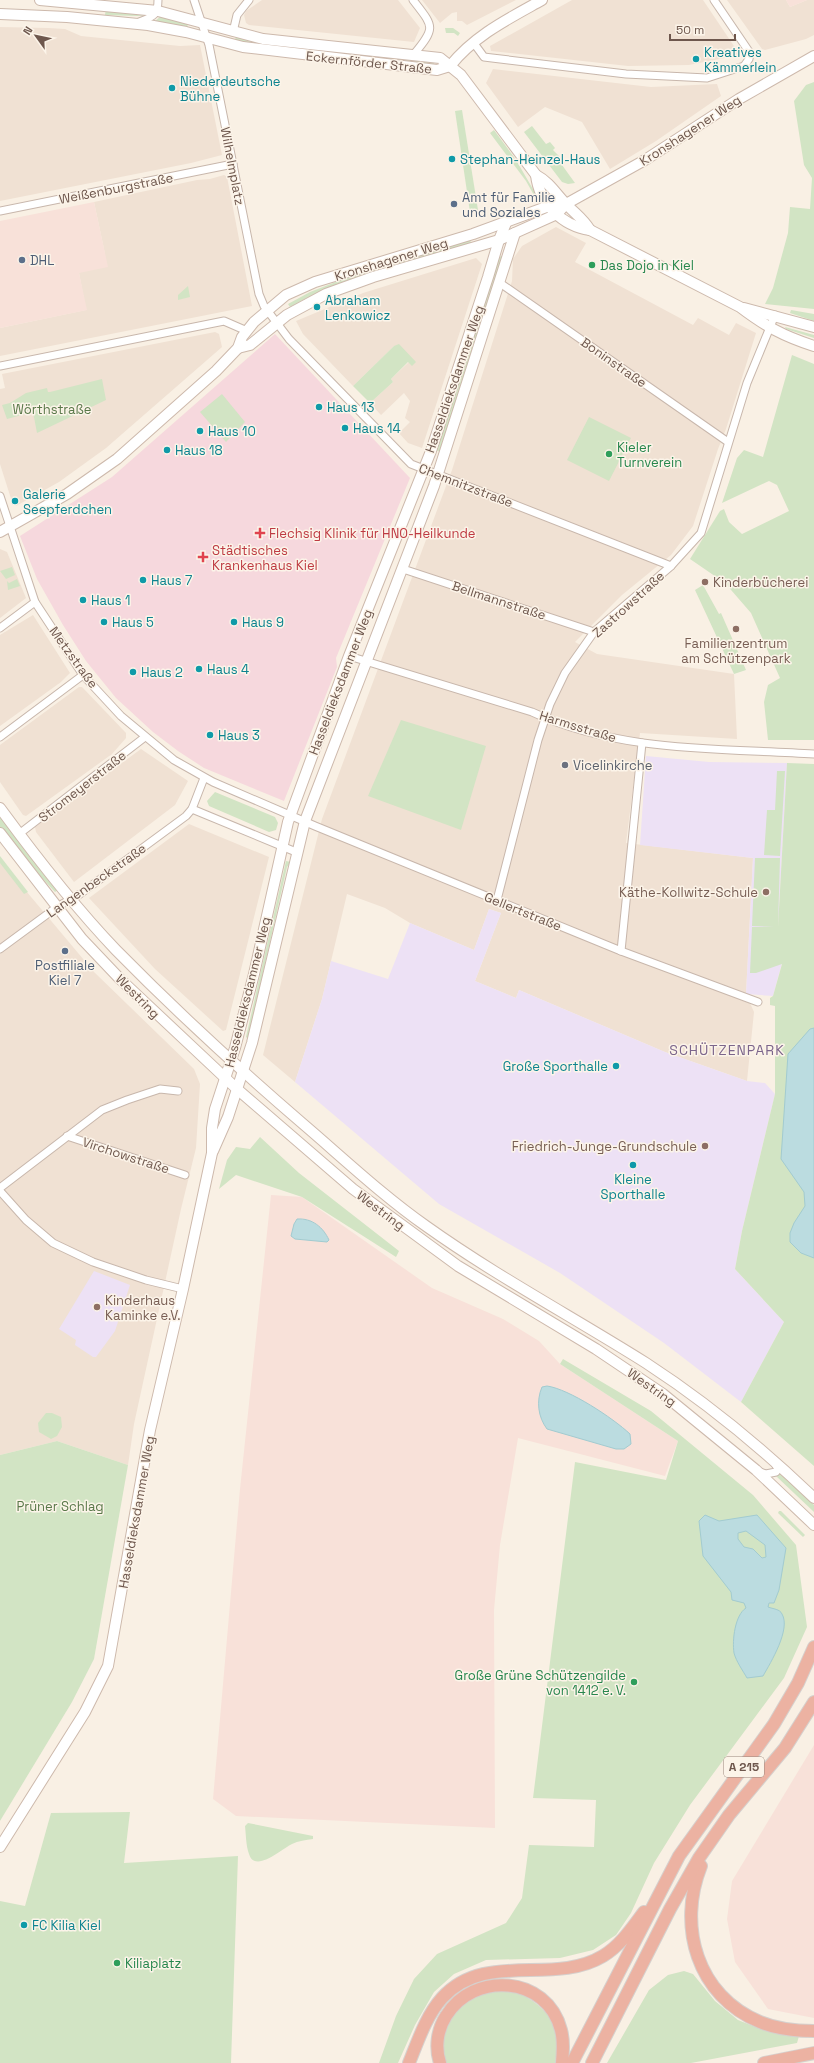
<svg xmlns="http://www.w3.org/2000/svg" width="814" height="2063" font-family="'Space Grotesk',sans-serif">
  <rect width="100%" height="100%" fill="#f9f0e4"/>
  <g fill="#f0e1d3">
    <path d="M 262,0 L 398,0 L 420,28 L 414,42 L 249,25 L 246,23 L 244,15 L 246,11 Z"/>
    <path d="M 422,0 L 516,0 L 467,25 L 462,21 L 457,21 L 457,12 L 452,13 L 440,23 Z"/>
    <path d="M 572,0 L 703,0 L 740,55 L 689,65 L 628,66 L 491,51 L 490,46 Z"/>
    <path d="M 727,0 L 786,0 L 790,7 L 807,0 L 814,0 L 814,35 L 806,39 L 765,50 L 762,49 Z"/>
    <path d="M 0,27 L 48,28 L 65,29 L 81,36 L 180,46 L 200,45 L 222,155 L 191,163 L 0,201 Z"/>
    <path d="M 493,69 L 651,87 L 717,84 L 721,96 L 656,141 L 610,169 L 582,122 L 545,107 L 518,127 L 486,83 Z"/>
    <path d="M 224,175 L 227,177 L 252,306 L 0,356 L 0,328 L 86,310 L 79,273 L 105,254 L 94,202 L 197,180 L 210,179 Z"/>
    <path d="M 556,227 L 586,243 L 575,262 L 693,325 L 698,318 L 729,335 L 736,323 L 756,333 L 726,429 L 718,449 L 693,526 L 671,555 L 622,595 L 575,642 L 597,654 L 734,674 L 737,739 L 640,733 L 626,843 L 753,858 L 746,994 L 754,1012 L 747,1081 L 665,1052 L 519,990 L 516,998 L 475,981 L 501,913 L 489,909 L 474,950 L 410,923 L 385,908 L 347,894 L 322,999 L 295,1082 L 263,1055 L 322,819 L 452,470 L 512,281 L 513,259 L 522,246 Z"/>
    <path d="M 476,258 L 482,264 L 422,448 L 408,443 L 399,433 L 410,422 L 405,418 L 410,401 L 404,393 L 381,415 L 370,403 L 393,382 L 391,379 L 409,362 L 412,366 L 394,346 L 353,386 L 303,334 L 296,321 L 363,293 Z"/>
    <path d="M 215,332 L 219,334 L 222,347 L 106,448 L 59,482 L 16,506 L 13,505 L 0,464 L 0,389 L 5,388 L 2,374 Z"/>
    <path d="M 0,549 L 7,552 L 26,598 L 0,618 Z"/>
    <path d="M 33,615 L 70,673 L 61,682 L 0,726 L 0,635 Z"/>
    <path d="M 79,687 L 82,687 L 126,733 L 126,738 L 112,754 L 26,816 L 23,815 L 0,782 L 0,745 Z"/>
    <path d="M 141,749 L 188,781 L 175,805 L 74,882 L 36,832 L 35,827 Z"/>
    <path d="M 189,824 L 269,857 L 226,1030 L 223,1031 L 155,969 L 89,898 Z"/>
    <path d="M 0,860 L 94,972 L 194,1069 L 200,1084 L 196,1148 L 181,1209 L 134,1424 L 128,1465 L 57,1441 L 0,1455 Z"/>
  </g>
  <g fill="#f8e1d9">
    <path d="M 786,0 L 807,0 L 790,7 Z"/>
    <path d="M 94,202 L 108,267 L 79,273 L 87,310 L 0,328 L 0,221 Z"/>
    <path d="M 271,1195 L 302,1197 L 432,1288 L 503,1319 L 539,1341 L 560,1364 L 678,1441 L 665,1476 L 518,1438 L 500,1545 L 494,1610 L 495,1828 L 236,1816 L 213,1799 L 240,1489 Z"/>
    <path d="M 814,1745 L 814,2018 L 768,2009 L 735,1962 L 727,1919 L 732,1881 Z"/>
  </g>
  <g fill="#ede1f5">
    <path d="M 646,756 L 709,762 L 787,763 L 778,927 L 782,963 L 773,996 L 746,994 L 753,858 L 640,845 Z"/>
    <path d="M 489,909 L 501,913 L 475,981 L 516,998 L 519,990 L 665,1052 L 747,1081 L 765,1083 L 775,1094 L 742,1231 L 735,1269 L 784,1322 L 741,1402 L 664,1343 L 560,1273 L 439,1204 L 295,1082 L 322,999 L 331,961 L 388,979 L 410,923 L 474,950 Z"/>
    <path d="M 94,1271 L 130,1285 L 115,1331 L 96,1357 L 93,1357 L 75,1345 L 76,1340 L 59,1329 Z"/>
  </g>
  <path fill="#f6d8dd" d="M 275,334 L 410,478 L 336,658 L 337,667 L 284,801 L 204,768 L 178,751 L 153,732 L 116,698 L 86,661 L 63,625 L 37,579 L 20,536 L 112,477 Z"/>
  <g fill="#d2e4c4">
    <path d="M 106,8 L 148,15 L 137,16 L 105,15 Z"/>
    <path d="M 161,16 L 187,23 L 188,28 L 154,22 Z"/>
    <path d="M 445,28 L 453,28 L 460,33 L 458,36 L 454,33 L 446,33 Z"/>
    <path d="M 236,36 L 434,61 L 434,64 L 248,43 L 235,40 Z"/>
    <path d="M 814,82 L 814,309 L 765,304 L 773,288 L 788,233 L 790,207 L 810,209 L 812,178 L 804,165 L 794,101 L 806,85 Z"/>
    <path d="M 462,110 L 478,210 L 470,212 L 455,111 Z"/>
    <path d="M 532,126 L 546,144 L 550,142 L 555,148 L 553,150 L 565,162 L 562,165 L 575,183 L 568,184 L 562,182 L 524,132 Z"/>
    <path d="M 494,130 L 516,160 L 537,196 L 535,197 L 526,181 L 490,133 Z"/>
    <path d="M 470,239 L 471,243 C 411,261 345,275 290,307 L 288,304 L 310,292 L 359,273 Z"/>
    <path d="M 502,256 L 441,452 L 435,450 L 499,257 Z"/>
    <path d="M 188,286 L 190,297 L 178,300 L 178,295 Z"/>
    <path d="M 791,310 L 814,314 L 814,321 L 790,313 Z"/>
    <path d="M 785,327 L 814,335 L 814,338 L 786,329 Z"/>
    <path d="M 399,344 L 416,362 L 412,366 L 408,362 L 391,379 L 393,382 L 370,403 L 353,386 L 394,346 Z"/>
    <path d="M 792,355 L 814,364 L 814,740 L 768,740 L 764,702 L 768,685 L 780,678 L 751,613 L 725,583 L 690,559 L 720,511 L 724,509 L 729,522 L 742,534 L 789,511 L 777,485 L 769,481 L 722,503 L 737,458 L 744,450 L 763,457 Z"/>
    <path d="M 102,379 L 106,400 L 37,433 L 33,412 L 7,419 L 2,405 L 10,403 L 26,393 L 47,388 L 48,392 L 50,392 Z"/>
    <path d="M 222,394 L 245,422 L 226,442 L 200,412 Z"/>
    <path d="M 589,417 L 631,438 L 609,481 L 567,460 Z"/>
    <path d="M 12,567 L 15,575 L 6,579 L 0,571 Z"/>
    <path d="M 17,579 L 20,586 L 8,590 L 7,581 L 9,583 Z"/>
    <path d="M 703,585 L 719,614 L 721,613 L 746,670 L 734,674 L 695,590 Z"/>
    <path d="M 401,720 L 486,746 L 461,830 L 368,796 Z"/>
    <path d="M 787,763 L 814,764 L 814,1466 L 741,1402 L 784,1322 L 735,1269 L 742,1231 L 775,1094 L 775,1006 L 770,1005 L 770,998 L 773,996 L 782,964 L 756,973 L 750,973 L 752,927 L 774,927 L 752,926 L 755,858 L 780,858 L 778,927 Z"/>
    <path d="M 777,771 L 785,771 L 780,856 L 764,855 L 767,810 L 775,810 Z"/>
    <path d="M 215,792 L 275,817 L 278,823 L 276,830 L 269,832 L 209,806 L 207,801 Z"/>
    <path d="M 0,813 L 58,890 L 55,892 L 16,850 L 0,829 Z"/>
    <path d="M 0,856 L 28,892 L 24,894 L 0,863 Z"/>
    <path d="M 286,861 L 291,862 L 287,867 L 248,1039 L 246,1037 Z"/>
    <path d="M 260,1137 L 299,1173 L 399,1251 L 396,1257 L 302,1197 L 236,1175 L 219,1189 L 227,1160 L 236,1147 L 250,1149 Z"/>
    <path d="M 563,1359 L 651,1411 L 753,1495 L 796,1545 L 807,1627 L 784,1678 L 690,1805 L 654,1863 L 631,1913 L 616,1935 L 593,1950 L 560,1958 L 486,1960 L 454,1974 L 434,1992 L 415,2025 L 398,2063 L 379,2063 L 396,2016 L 414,1979 L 437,1954 L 506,1923 L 522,1898 L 529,1845 L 594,1847 L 596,1800 L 533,1798 L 575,1462 L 666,1480 L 678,1441 L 560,1364 Z"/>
    <path d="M 46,1413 L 52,1413 L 61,1417 L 62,1427 L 57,1436 L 51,1439 L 39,1432 L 38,1423 Z"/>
    <path d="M 57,1441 L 128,1465 L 94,1659 L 72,1702 L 0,1821 L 0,1455 Z"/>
    <path d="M 781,1472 L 814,1505 L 814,1512 L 776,1476 Z"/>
    <path d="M 779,1511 L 781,1511 L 805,1535 L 803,1537 L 778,1513 Z"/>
    <path d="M 130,1812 L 124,1863 L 238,1856 L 231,2063 L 0,2063 L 0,1901 L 25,1906 L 51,1813 Z"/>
    <path d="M 248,1823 L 313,1836 L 313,1839 C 306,1840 298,1841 292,1844 C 283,1848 255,1874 249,1854 C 246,1846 246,1835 245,1826 Z"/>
    <path d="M 684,1971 L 693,1974 L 715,2001 L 738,2020 L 758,2028 L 799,2036 L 797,2043 L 691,2063 L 607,2063 L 649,1990 L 668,1975 Z"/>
    <path d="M 514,1990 C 547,2007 563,2024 555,2063 L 444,2063 L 442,2050 L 445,2025 L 458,2007 L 480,1992 Z"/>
  </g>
  <g fill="#bbdce0" stroke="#a2cbd0" fill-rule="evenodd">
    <path d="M 814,1028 L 814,1258 L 801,1253 L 790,1242 L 790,1233 L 794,1223 L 805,1206 L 804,1192 L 781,1159 L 788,1054 L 810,1029 Z"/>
    <path d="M 297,1219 C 312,1218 323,1227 329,1240 L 327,1242 L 295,1239 L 291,1236 L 294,1224 Z"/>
    <path d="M 547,1386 C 569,1389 613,1418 630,1434 L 631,1444 L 624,1449 L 616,1449 L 547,1429 C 538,1417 536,1401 542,1387 Z"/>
    <path d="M 705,1515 L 719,1521 L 757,1515 L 786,1548 L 779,1590 L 774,1603 L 769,1603 L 768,1607 C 773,1609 780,1609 782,1614 C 791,1629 771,1662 763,1676 L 747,1678 C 743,1671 736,1661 734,1653 C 732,1640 735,1615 746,1608 L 744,1603 L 732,1600 L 731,1592 L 703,1556 L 699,1521 ZM 746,1531 L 765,1545 L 766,1557 L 762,1558 L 753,1549 L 744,1547 L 738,1539 L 738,1533 Z"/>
  </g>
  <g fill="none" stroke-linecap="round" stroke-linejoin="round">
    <g stroke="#c8b7ac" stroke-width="9">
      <g id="street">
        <path d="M 194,0 L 209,45 L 259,294 L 264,306 L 289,339 L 411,464 L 671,566"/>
        <path d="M 413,0 C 433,26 437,27 414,54"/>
        <path d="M 137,23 C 151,17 158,17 158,0"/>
        <path d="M 233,32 L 237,15 L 249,0"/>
        <path d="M 473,42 L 484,57 L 492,58 L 626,74 L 707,78 L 744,66 L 749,59 L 750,53 L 714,0"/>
        <path d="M 0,211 L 233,164"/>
        <path d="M 500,283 L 728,442"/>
        <path d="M 0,366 L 224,321 L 247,331"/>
        <path d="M 0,496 L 35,602 L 83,675 L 121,716 L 174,760 L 213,782 L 315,826 L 621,951 L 758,1002"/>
        <path d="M 403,569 L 594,632"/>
        <path d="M 0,628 L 35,602"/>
        <path d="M 349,656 L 532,712 C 620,753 720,748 814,754"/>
        <path d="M 0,737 L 83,675"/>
        <path d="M 192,809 L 296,852"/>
        <path d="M 19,834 L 145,737"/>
        <path d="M 497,900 L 538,740 L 550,704 L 565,673 L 594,632 L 671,566 L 701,533 L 747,383 L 775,315"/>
        <path d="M 0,949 L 57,907 L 80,894 L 186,816 L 192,809 L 204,778"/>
        <path d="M 621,951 L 642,743"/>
        <path d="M 67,1136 L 185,1175"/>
        <path d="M 0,1188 L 102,1110 L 127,1100 L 160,1089 L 178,1091"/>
        <path d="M 0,1191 L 26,1220 L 53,1243 L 93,1262 L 146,1280 L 183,1289"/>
        <path d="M 760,1472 L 766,1474 L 776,1472 L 778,1469 L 774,1462"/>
      </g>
    </g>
    <g stroke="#cdb9ac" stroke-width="12">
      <g id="secondary">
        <path d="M 40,0 L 158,11 L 263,39 L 440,58 L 461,75 L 536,175 C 551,183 557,196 569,207 C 578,216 583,219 590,230"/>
        <path d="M 0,14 L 67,17 L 148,25 L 186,32 L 243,47 L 437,70 L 450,66"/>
        <path d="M 450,66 C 475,35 508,19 542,0"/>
        <path d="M 536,175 C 539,203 562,226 590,230 L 740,307 C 765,326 783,336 814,346"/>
        <path d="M 744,308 L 814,327"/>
        <path d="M 238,348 L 250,345 L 287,315 L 326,294 L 373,277 L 499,240 L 557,214 L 566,204"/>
        <path d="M 0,532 L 67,494 L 117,459 L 216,371 L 238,348 L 242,337 L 254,322 L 286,295 L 315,282 L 473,234 L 549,206 L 566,204 L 645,160 L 739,99 L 814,56"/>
        <path d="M 0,808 C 36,857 74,906 116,950 C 175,1010 238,1068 302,1123 C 343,1158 382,1195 426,1226 C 496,1276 573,1317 646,1363 C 706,1402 762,1448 814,1498"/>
        <path d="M 0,833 L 82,939 L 120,979 L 237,1089 L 353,1189 L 458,1266 L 596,1349 L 663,1394 L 756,1470 L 814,1525"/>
        <path d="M 213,1151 L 228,1117 L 252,1043 L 305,821 L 434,486 L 515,233"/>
        <path d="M 0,1847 L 85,1712 L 108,1666 L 150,1430 L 183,1289 L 212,1153 L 212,1128 L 215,1109 L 235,1048 L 254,974 L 288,822 L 349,656 L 431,451 L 488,277 L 499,240 L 506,223"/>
      </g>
    </g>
    <g stroke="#d6d0cd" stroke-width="14">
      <g id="highway">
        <path d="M 701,1866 C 677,1926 697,1996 760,2022 C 777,2029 796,2031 814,2031"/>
        <path d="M 409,2063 C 418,2041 426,2016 442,1998 C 485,1950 553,1986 603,1956 C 621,1945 632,1928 644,1912"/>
        <path d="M 440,2063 C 435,2048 437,2030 446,2016 C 473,1971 547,1975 561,2030 C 564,2041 563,2052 562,2063"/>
        <path d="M 572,2063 L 679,1856 L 774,1724 L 798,1683 L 814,1647"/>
        <path d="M 592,2063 L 670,1909 L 699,1858 L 729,1815 L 785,1748 L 814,1702"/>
        <path d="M 764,2063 L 814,2053"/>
      </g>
    </g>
    <use href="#street" stroke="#fff" stroke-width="7"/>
    <use href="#secondary" stroke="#fff" stroke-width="10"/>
    <use href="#highway" stroke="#ecb2a2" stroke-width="12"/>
  </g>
  <g fill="#0f9aa8" stroke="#fcf4e9" stroke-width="1.5">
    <circle cx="696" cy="59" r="4"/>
    <circle cx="172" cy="88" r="4"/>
    <circle cx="452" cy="159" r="4"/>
    <circle cx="317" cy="307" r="4"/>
    <circle cx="319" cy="407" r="4"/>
    <circle cx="345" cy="428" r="4"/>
    <circle cx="200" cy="431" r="4"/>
    <circle cx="167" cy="450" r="4"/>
    <circle cx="15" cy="501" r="4"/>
    <circle cx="143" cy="580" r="4"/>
    <circle cx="83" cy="600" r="4"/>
    <circle cx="104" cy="622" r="4"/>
    <circle cx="234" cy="622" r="4"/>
    <circle cx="199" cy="669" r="4"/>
    <circle cx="133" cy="672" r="4"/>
    <circle cx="210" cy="735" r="4"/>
    <circle cx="616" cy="1066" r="4"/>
    <circle cx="633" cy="1165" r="4"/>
    <circle cx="24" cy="1925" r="4"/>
  </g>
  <g fill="#5c6f8a" stroke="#fcf4e9" stroke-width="1.5">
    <circle cx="454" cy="204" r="4"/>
    <circle cx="22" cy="260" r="4"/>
    <circle cx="65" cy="951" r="4"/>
  </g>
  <g fill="#2e9e5b" stroke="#fcf4e9" stroke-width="1.5">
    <circle cx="592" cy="265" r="4"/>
    <circle cx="609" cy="454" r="4"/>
    <circle cx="634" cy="1682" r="4"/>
    <circle cx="117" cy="1963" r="4"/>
  </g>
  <g fill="#e0444e" stroke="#fcf4e9" stroke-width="1.5">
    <path d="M258 527h4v4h4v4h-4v4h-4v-4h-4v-4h4z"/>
    <path d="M201 551h4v4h4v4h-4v4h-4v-4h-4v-4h4z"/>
  </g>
  <g fill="#8d6e63" stroke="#fcf4e9" stroke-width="1.5">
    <circle cx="705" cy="582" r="4"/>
    <circle cx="736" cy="629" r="4"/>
    <circle cx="766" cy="892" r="4"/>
    <circle cx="705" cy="1146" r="4"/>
    <circle cx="97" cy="1307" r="4"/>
  </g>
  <circle fill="#6b7280" stroke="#fcf4e9" stroke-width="1.5" cx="565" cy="765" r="4"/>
  <g text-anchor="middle" stroke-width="3" stroke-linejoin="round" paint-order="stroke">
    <rect fill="#fcf4e9" stroke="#99867c" stroke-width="1" x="724" y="1757" width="40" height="20" rx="3"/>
    <g font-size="12" font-weight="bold" fill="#6e574d">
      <text x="744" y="1771">A 215</text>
    </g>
    <g font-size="13" fill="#0d838f" stroke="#fcf4e9" text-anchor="start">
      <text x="704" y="57">Kreatives<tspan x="704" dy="15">Kämmerlein</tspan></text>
      <text x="180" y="86">Niederdeutsche<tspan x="180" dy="15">Bühne</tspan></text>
      <text x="460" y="164">Stephan-Heinzel-Haus</text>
      <text x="325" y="305">Abraham<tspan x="325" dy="15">Lenkowicz</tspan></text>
      <text x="327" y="412">Haus 13</text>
      <text x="353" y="433">Haus 14</text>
      <text x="208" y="436">Haus 10</text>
      <text x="175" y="455">Haus 18</text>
      <text x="23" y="499">Galerie<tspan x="23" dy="15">Seepferdchen</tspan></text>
      <text x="151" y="585">Haus 7</text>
      <text x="91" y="605">Haus 1</text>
      <text x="112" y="627">Haus 5</text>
      <text x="242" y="627">Haus 9</text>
      <text x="207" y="674">Haus 4</text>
      <text x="141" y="677">Haus 2</text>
      <text x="218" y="740">Haus 3</text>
      <text x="608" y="1071" text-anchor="end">Große Sporthalle</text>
      <text x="633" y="1184" text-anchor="middle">Kleine<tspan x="633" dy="15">Sporthalle</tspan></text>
      <text x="32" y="1930">FC Kilia Kiel</text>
    </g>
    <g font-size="13" fill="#6e574d" stroke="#fcf4e9">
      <text transform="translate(369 62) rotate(6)" y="5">Eckernförder Straße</text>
      <text transform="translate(690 130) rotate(-33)" y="5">Kronshagener Weg</text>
      <text transform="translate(233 166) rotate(79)" y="5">Wilhelmplatz</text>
      <text transform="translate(116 188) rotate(-11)" y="5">Weißenburgstraße</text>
      <text transform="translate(391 259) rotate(-17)" y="5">Kronshagener Weg</text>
      <text transform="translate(614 362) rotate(35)" y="5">Boninstraße</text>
      <text transform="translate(454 379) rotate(-71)" y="5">Hasseldieksdammer Weg</text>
      <text transform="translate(466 485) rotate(21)" y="5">Chemnitzstraße</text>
      <text transform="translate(499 600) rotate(18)" y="5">Bellmannstraße</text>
      <text transform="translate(628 604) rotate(-42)" y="5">Zastrowstraße</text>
      <text transform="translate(74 657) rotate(54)" y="5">Metzstraße</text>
      <text transform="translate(340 682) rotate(-69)" y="5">Hasseldieksdammer Weg</text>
      <text transform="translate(578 726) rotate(17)" y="5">Harmsstraße</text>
      <text transform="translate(82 786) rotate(-38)" y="5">Stromeyerstraße</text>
      <text transform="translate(96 880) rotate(-35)" y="5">Langenbeckstraße</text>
      <text transform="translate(523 911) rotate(22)" y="5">Gellertstraße</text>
      <text transform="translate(247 992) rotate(-76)" y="5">Hasseldieksdammer Weg</text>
      <text transform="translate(138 996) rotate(45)" y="5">Westring</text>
      <text transform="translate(126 1155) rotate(18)" y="5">Virchowstraße</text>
      <text transform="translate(381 1210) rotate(37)" y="5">Westring</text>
      <text transform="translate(652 1387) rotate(35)" y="5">Westring</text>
      <text transform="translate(136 1512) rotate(-80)" y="5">Hasseldieksdammer Weg</text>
    </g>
    <g font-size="13" fill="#4e5e75" stroke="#fcf4e9" text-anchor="start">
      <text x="462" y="202">Amt für Familie<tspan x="462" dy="15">und Soziales</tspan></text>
      <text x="30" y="265">DHL</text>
      <text x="65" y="970" text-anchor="middle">Postfiliale<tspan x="65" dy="15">Kiel 7</tspan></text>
    </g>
    <g font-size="13" fill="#27864d" stroke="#fcf4e9" text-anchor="start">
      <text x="600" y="270">Das Dojo in Kiel</text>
      <text x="617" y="452">Kieler<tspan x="617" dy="15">Turnverein</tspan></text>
      <text x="626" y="1680" text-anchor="end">Große Grüne Schützengilde<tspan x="626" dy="15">von 1412 e. V.</tspan></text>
      <text x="125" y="1968">Kiliaplatz</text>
    </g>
    <g font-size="13" fill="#597849" stroke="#fcf4e9">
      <text x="52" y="414">Wörthstraße</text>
      <text x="60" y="1511">Prüner Schlag</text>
    </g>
    <g font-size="13" fill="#be3a42" stroke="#fcf4e9" text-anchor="start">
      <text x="269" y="538">Flechsig Klinik für HNO-Heilkunde</text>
      <text x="212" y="555">Städtisches<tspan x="212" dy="15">Krankenhaus Kiel</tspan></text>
    </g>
    <g font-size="13" fill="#785e54" stroke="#fcf4e9" text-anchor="start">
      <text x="713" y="587">Kinderbücherei</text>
      <text x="736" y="648" text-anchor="middle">Familienzentrum<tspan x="736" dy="15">am Schützenpark</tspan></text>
      <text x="758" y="897" text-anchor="end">Käthe-Kollwitz-Schule</text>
      <text x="697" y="1151" text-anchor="end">Friedrich-Junge-Grundschule</text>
      <text x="105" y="1305">Kinderhaus<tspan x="105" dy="15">Kaminke e.V.</tspan></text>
    </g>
    <g font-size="13" fill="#5b616d" stroke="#fcf4e9" text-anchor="start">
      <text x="573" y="770">Vicelinkirche</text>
    </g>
    <g font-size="14" letter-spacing="1" fill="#7c658b" stroke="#fcf4e9">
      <text x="727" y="1055">SCHÜTZENPARK</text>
    </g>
  </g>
  <g transform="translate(36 36) rotate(303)" stroke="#fcf4e9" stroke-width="3" paint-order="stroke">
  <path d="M0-3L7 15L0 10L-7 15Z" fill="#6e574d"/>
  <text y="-6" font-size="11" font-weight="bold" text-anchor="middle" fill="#6e574d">N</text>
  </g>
  <path d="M670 34v6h65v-6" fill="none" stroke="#6e574d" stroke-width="2"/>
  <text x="676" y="34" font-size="12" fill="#6e574d" stroke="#fcf4e9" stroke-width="3" paint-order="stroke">50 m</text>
</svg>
